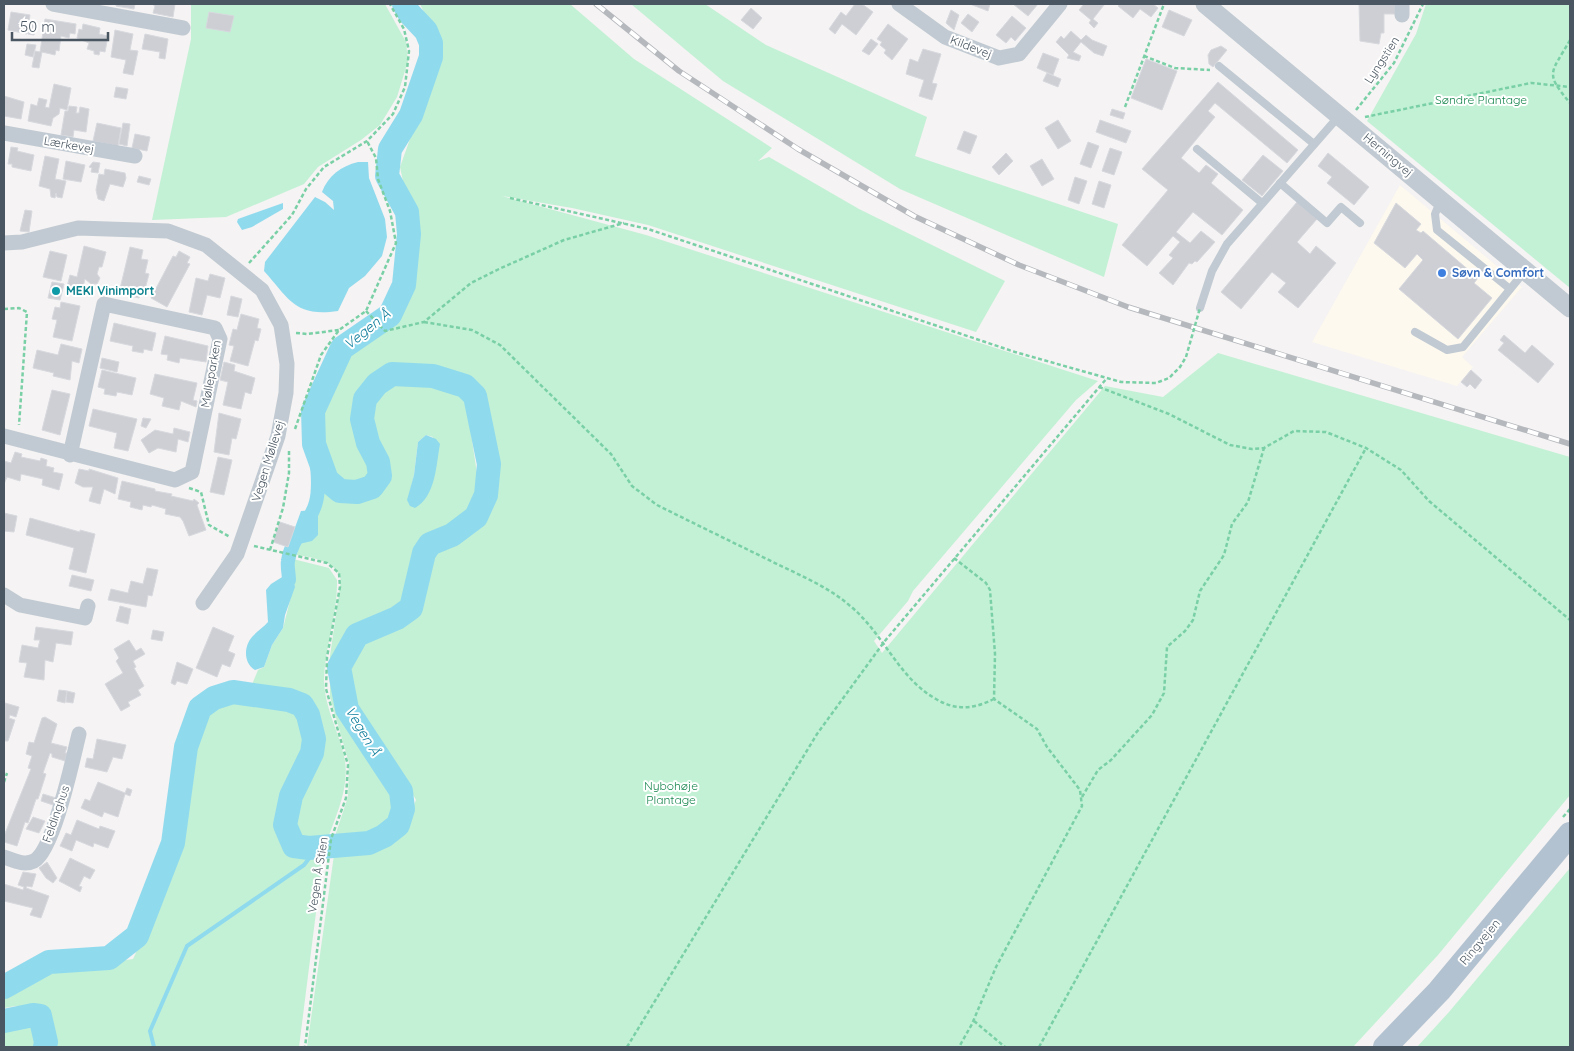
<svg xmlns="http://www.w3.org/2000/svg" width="1574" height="1051" font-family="Quicksand,sans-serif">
  <rect width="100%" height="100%" fill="#f5f3f3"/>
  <path fill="#fdf9ef" d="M 1400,185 L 1522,287 L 1462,357 L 1473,367 L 1457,386 L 1312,342 Z"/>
  <g fill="#c3f1d5" fill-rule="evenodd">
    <path d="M 191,4 L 385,4 L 406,42 L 408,61 L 397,97 L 380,125 L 361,140 L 318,167 L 304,184 L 226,217 L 152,220 L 191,39 Z"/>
    <path d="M 420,4 L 570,4 L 634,59 L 772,148 L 758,161 L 769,157 L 859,209 L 1005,281 L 976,332 L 648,225 L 572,208 L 502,196 L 646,235 L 1098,381 L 1076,400 L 913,591 L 908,601 L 874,641 L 882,653 L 1105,386 L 1163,397 L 1218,353 L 1570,457 L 1570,795 L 1438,955 L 1353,1047 L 307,1047 L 334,855 L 381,848 L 403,830 L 416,800 C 409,788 403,775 395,764 C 377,737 347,711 346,677 C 345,631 391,637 412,613 C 423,602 420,571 430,556 C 435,550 457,539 465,534 C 499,513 494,466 490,431 C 488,418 488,399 479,388 C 472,379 459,378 448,375 C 437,372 423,366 412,366 C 388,366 361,385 355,408 C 351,424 365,455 370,470 C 364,482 358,486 344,485 L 337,479 L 322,449 L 320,413 L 345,355 L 395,322 L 405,310 L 419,217 L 404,186 L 400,167 L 440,55 L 440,45 Z"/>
    <path d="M 631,4 L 705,4 L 766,45 L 927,117 L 915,156 L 1118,224 L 1104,277 L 900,189 L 723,81 Z"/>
    <path d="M 1426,4 L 1570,4 L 1570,288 L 1367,121 L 1416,34 Z"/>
    <path d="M 395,382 C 419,382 447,383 466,400 L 479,487 L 472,505 L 450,527 L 421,542 L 415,554 L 405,601 L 399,610 L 351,631 L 338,646 L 333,659 L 335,698 L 364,747 L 391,779 L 394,801 L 391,820 L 387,827 L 375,834 L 334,839 L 348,797 L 349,763 L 330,697 L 330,656 L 341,580 C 336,559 311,558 293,554 L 296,541 L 299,544 L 318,515 L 315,510 L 319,502 L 318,474 L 333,496 L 343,501 L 378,494 L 385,482 L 388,465 C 380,449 359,422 370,402 C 373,396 380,389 385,384 ZM 426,435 L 433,437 L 408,500 L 414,475 L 418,442 Z"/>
    <path d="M 293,559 L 329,568 L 337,580 C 338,613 325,645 324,679 C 324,706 338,730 344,756 C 351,785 336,815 327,841 L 305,843 L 298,841 C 290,827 295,799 302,785 C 307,775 317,764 319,754 C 321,742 319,730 316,719 C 313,709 310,702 302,696 L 251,687 L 258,670 L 264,667 L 272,645 L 283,628 L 295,581 L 289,561 Z"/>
    <path d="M 229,701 L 249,701 L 297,708 L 302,716 L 308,742 L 284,800 L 282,839 L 291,855 L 323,857 L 299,1047 L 4,1047 L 4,1022 L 33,1015 L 54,1036 L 46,1011 L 16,1006 L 4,1008 L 4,991 L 59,970 L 133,959 L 143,938 L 178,840 L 195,740 L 204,720 L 214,710 Z"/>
    <path d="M 1570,868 L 1570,1047 L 1417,1047 L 1449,1012 Z"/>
  </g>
  <g fill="#90daee">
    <path d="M 358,162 L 368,162 L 369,178 L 385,219 L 387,237 L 382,256 L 365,276 L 349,288 L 338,311 C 295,317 290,300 264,271 L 265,262 L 315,197 L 325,202 L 334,210 L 333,201 L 322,192 C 328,176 341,166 358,162 Z"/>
    <path d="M 283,203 L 283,209 L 252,227 L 242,230 L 237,222 L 238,219 Z"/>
    <path d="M 426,435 L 436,439 L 440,444 C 436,465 436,496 415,508 L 410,506 L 407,500 L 414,475 L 418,442 Z"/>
    <path d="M 315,510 L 318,515 L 318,535 L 312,541 L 299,544 L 292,536 L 301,511 Z"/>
    <path d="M 286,561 L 289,561 L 295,587 L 285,615 L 283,628 L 272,645 L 264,667 L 255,670 C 243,663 244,646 252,637 C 257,631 263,628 268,622 L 266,590 L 271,584 L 287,574 Z"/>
  </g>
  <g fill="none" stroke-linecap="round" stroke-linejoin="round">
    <path stroke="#90daee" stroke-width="4" d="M 154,1047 L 150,1031 L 187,946 L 304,865 L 317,848"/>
    <path stroke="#90daee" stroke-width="14" d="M 289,580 C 289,574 287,567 288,561 C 291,538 311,523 316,502 C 320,487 317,459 314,444"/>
    <g stroke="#90daee" stroke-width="24">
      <path d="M 4,987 L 49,962 L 109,958 L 137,936 L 173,843 L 186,747 L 200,708 L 214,698 L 233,692 L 289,700 L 302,705 L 308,715 L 314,739 L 312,753 L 291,796 L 285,825 L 294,846 L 309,848 L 369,843 L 384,836 L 398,825 L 403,809 L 401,791 L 347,709 L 339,667 L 357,635 L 397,618 L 411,608 L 424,553 L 430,544 L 452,535 L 476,517 L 486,495 L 489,464 L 475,396 L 465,386 L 433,376 L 392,374 L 377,384 L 365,399 L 362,419 L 368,443 L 378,462 L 380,476 L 372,487 L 357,492 L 340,491 L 327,480 L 314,444 L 313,411 L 342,348 L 390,315 L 404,285 L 409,234 L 407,212 L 387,176 L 390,149 L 411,115 L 431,57 L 431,43 L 426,31 L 409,13 L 404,4"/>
      <path d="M 4,1021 L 33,1015 L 40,1016 L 46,1042 L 45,1047"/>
    </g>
  </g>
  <g fill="#cdcfd5" stroke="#d7d9de">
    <path d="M 116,4 L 135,4 L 134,9 L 116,6 Z"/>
    <path d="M 152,4 L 175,4 L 173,17 L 153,13 L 155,6 Z"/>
    <path d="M 855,4 L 862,4 L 873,12 L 856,35 L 842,24 L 835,34 L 829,29 L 841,12 L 846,16 Z"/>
    <path d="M 970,4 L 990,4 L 988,11 Z"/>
    <path d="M 1013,4 L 1038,4 L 1028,16 Z"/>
    <path d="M 1084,4 L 1104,5 L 1093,19 L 1098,23 L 1094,28 L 1089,23 L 1091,20 L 1079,10 Z"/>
    <path d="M 1120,4 L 1153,4 L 1158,8 L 1151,17 L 1140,9 L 1133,18 L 1118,6 Z"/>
    <path d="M 1359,4 L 1395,4 L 1395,14 L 1384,14 L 1384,33 L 1381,33 L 1379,44 L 1360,41 Z"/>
    <path d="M 751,8 L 762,18 L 753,29 L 741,20 Z"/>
    <path d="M 951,10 L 959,15 L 954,30 L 946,23 Z"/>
    <path d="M 1169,10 L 1192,20 L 1184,36 L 1162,27 Z"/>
    <path d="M 11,12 L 30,15 L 27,34 L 8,30 Z"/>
    <path d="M 209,12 L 234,16 L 230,32 L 206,28 Z"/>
    <path d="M 968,14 L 979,22 L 972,32 L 961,23 Z"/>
    <path d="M 1012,16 L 1026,28 L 1015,41 L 1011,37 L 1006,43 L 996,35 Z"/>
    <path d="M 45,19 L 76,24 L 75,34 L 70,33 L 69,38 L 61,36 L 59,51 L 56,50 L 55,55 L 42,52 L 39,68 L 32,67 L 35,51 L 40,52 Z"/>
    <path d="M 31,20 L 37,22 L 34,35 L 28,34 Z"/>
    <path d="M 83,24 L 100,28 L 99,34 L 108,36 L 105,52 L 100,51 L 99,55 L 94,54 L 94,51 L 87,49 L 89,43 L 77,38 L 79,29 L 82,30 Z"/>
    <path d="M 888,24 L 908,39 L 892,60 L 884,53 L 886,50 L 880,45 L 882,42 L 877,39 Z"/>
    <path d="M 115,30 L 133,34 L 130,50 L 138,51 L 133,75 L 123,73 L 126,60 L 111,57 Z"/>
    <path d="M 1071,31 L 1081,40 L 1086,35 L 1092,40 L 1107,46 L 1103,56 L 1094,53 L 1081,42 L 1073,52 L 1081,56 L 1079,61 L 1067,58 L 1069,55 L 1056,42 L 1061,36 L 1064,39 Z"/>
    <path d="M 145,34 L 168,39 L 165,59 L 159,58 L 160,52 L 142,49 Z"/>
    <path d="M 871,39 L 878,44 L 869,55 L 862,51 Z"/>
    <path d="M 27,44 L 36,45 L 33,57 L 25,55 Z"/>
    <path d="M 1221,46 L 1227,50 L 1213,67 L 1209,64 L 1208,55 L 1211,50 Z"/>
    <path d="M 923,49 L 941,54 L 932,83 L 937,84 L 932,100 L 919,96 L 924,80 L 906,74 L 910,59 L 918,62 Z"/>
    <path d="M 1043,53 L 1059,59 L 1053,75 L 1037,68 Z"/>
    <path d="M 1146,59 L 1177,71 L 1162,110 L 1131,98 Z"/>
    <path d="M 1047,73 L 1061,79 L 1058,87 L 1043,81 Z"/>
    <path d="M 1218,82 L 1298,150 L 1287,163 L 1215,103 L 1208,111 L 1215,117 L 1181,158 L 1199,173 L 1206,165 L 1218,174 L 1211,183 L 1243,210 L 1222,235 L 1193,212 L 1176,232 L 1190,243 L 1201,231 L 1215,242 L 1197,262 L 1195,261 L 1192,264 L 1189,263 L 1173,285 L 1159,273 L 1173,258 L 1169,255 L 1180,242 L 1173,236 L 1147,266 L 1122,245 L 1168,190 L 1142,169 Z"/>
    <path d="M 54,84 L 71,88 L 67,110 L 60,108 L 59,114 L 53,118 L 51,126 L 28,121 L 31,104 L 37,106 L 39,98 L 47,100 L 45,107 L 49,108 Z"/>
    <path d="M 116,87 L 128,89 L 126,99 L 114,97 Z"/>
    <path d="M 4,96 L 24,102 L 21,119 L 4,116 Z"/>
    <path d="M 69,106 L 77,107 L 76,113 L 79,113 L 80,107 L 89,109 L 86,132 L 74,130 L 73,137 L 61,135 L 65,111 L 68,111 Z"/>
    <path d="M 1112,109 L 1125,113 L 1123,119 L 1110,115 Z"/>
    <path d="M 1058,120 L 1071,141 L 1058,149 L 1045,128 Z"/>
    <path d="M 1100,120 L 1131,131 L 1126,143 L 1096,132 Z"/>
    <path d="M 97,123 L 121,128 L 118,146 L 93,141 Z"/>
    <path d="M 123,123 L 130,124 L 127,146 L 119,144 Z"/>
    <path d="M 964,131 L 977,136 L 970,154 L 957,149 Z"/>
    <path d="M 135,134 L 150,137 L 147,151 L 132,148 Z"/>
    <path d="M 1088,142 L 1099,146 L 1091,168 L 1080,164 Z"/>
    <path d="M 11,147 L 18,148 L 17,151 L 34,155 L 31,171 L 12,167 L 12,164 L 8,164 Z"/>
    <path d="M 1110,148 L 1122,152 L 1114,175 L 1102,171 Z"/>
    <path d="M 1006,153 L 1013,161 L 999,175 L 992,167 Z"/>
    <path d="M 1328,153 L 1369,187 L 1354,205 L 1327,183 L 1332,177 L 1318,166 Z"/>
    <path d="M 1263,155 L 1283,171 L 1262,196 L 1242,180 Z"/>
    <path d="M 45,156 L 59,159 L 55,179 L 66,181 L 62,198 L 57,197 L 56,193 L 55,198 L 51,197 L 50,189 L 39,186 Z"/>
    <path d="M 1042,159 L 1054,179 L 1042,186 L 1030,166 Z"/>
    <path d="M 66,161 L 85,165 L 81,182 L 63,179 Z"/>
    <path d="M 93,162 L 100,163 L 98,173 L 91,172 L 92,168 L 89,167 Z"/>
    <path d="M 105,169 L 125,173 L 126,178 L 123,187 L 110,184 L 104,201 L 98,199 L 96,190 L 99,174 L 104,175 Z"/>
    <path d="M 139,176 L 151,179 L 149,185 L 137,182 Z"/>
    <path d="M 1075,177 L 1087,181 L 1079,204 L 1068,200 Z"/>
    <path d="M 1099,181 L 1111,185 L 1104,208 L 1092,204 Z"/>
    <path d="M 1297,202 L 1317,219 L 1297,242 L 1310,254 L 1316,246 L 1336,263 L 1298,308 L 1278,292 L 1286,283 L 1272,272 L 1241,309 L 1221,292 Z"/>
    <path d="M 1396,203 L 1421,224 L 1416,230 L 1421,233 L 1423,231 L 1478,278 L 1474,283 L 1492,298 L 1458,339 L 1399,289 L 1423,260 L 1417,254 L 1405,268 L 1374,243 Z"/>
    <path d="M 25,210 L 32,211 L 29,232 L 20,231 Z"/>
    <path d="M 84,246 L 106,252 L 102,267 L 99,267 L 97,274 L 100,278 L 97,284 L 91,284 L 85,279 L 82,291 L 67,287 L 70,275 L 77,277 Z"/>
    <path d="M 130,247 L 143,250 L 141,259 L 148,260 L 145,273 L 149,274 L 144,293 L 141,293 L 139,298 L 119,293 Z"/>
    <path d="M 50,251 L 67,255 L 61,281 L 43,277 Z"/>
    <path d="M 179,251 L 190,257 L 187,263 L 190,264 L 167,307 L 151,298 L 173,256 L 176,257 Z"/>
    <path d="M 210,274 L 225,278 L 220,298 L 207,295 L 202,315 L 189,312 L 196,278 L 208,281 Z"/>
    <path d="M 52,282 L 64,284 L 60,300 L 48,298 Z"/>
    <path d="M 231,296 L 242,299 L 238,317 L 227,315 Z"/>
    <path d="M 61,302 L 80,306 L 72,341 L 53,337 L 57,320 L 52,319 L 55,307 L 60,308 Z"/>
    <path d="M 241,314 L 259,319 L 257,328 L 261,329 L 258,341 L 255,340 L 248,366 L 230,361 L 234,346 L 229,345 L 233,329 L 237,330 Z"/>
    <path d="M 114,323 L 156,333 L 152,351 L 144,349 L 143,353 L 132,351 L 133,346 L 110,341 Z"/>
    <path d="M 1504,335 L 1525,353 L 1532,345 L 1554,364 L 1538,383 L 1498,350 L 1504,343 L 1500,340 Z"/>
    <path d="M 165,336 L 208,346 L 206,362 L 180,358 L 179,363 L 167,360 L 168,355 L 161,354 Z"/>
    <path d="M 61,344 L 82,349 L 79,363 L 72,361 L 70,380 L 53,376 L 54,373 L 33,368 L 37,350 L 58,355 Z"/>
    <path d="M 102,358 L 119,362 L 117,372 L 100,368 Z"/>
    <path d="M 224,362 L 235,365 L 234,371 L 255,378 L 251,394 L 245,392 L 241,409 L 223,405 L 228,382 L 220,380 Z"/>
    <path d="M 102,370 L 136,378 L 132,395 L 117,392 L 116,396 L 104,394 L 105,389 L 98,387 Z"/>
    <path d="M 1471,370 L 1482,380 L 1475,389 L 1470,384 L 1467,387 L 1461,382 Z"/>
    <path d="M 155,374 L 197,383 L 193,400 L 197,401 L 196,407 L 181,401 L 179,410 L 162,406 L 164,398 L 150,394 Z"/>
    <path d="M 52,390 L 70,394 L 60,435 L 42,430 Z"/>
    <path d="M 93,409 L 137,419 L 128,451 L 114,448 L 117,433 L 89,426 Z"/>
    <path d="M 219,413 L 241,419 L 236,439 L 232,438 L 229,455 L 214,452 Z"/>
    <path d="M 143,418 L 151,419 L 146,428 L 141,426 Z"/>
    <path d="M 174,428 L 190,432 L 188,442 L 178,439 L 176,452 L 158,448 L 149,453 L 141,440 L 155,430 L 173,434 Z"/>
    <path d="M 15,452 L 22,454 L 21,457 L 40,461 L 41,458 L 47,460 L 46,466 L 54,468 L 53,472 L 63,474 L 59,490 L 42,485 L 43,479 L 21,474 L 20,481 L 7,477 L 4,484 L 4,461 L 11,463 Z"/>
    <path d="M 218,457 L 232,460 L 224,495 L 210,492 Z"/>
    <path d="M 79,469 L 89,471 L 89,469 L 118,478 L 115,494 L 104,489 L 100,504 L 89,501 L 93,487 L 83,487 L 75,483 Z"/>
    <path d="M 122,481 L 155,489 L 155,491 L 172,494 L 171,496 L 193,501 L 194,499 L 199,503 L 197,505 L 206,530 L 189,536 L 183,521 L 180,517 L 165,514 L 166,509 L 152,505 L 151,507 L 143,505 L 142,510 L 130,507 L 131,502 L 118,499 Z"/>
    <path d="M 4,513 L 17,516 L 14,532 L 4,531 Z"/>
    <path d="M 30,518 L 80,532 L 80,530 L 95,534 L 86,573 L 69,569 L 74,548 L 26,535 Z"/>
    <path d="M 280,522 L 295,527 L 288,547 L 273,542 Z"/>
    <path d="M 147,568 L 158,570 L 152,596 L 148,595 L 146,607 L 108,600 L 111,589 L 128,593 L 131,581 L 143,584 Z"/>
    <path d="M 72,575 L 94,580 L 91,591 L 69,586 Z"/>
    <path d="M 120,606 L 131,609 L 128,624 L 116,621 Z"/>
    <path d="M 36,627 L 73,632 L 71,645 L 56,643 L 53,662 L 45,660 L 44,680 L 24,677 L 27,663 L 19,662 L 22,645 L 38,648 L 40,640 L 34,640 Z"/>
    <path d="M 213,627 L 234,636 L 228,651 L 235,654 L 230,667 L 222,664 L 217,677 L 196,668 Z"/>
    <path d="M 153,630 L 164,632 L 162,641 L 151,639 Z"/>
    <path d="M 129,640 L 136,651 L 141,648 L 145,654 L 133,661 L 136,667 L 134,668 L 144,686 L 138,690 L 141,695 L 128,702 L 130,706 L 121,711 L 105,684 L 123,673 L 116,661 L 119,658 L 114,649 Z"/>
    <path d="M 177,662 L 193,669 L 187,684 L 177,681 L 175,685 L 171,683 Z"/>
    <path d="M 59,690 L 67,691 L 65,703 L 57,701 Z"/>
    <path d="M 67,691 L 75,693 L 73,703 L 66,702 Z"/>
    <path d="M 5,703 L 19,707 L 16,717 L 10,715 L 9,718 L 15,720 L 8,741 L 4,741 Z"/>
    <path d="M 45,717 L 57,724 L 51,743 L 67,747 L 65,753 L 67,753 L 65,761 L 52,757 L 52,754 L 50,753 L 43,773 L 46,774 L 38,799 L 36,799 L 28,823 L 25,822 L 17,846 L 4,842 L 4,836 L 31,769 L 28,768 L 32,756 L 26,754 L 29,742 L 34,743 L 42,718 Z"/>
    <path d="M 97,739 L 126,745 L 122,759 L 113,757 L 107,772 L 85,767 L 87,758 L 93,759 Z"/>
    <path d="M 98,782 L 125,793 L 127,788 L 132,790 L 130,796 L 125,794 L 118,817 L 104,812 L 102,817 L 81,808 L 85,799 L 90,801 Z"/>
    <path d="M 43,794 L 56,798 L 53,805 L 41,801 Z"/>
    <path d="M 33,817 L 45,821 L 39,833 L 26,829 Z"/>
    <path d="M 77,820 L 99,829 L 100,826 L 115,831 L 108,848 L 94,843 L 93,847 L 76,840 L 72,851 L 60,846 L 66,833 L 71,835 Z"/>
    <path d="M 70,858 L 95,870 L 90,879 L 84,876 L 79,886 L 82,887 L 80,892 L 59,881 Z"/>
    <path d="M 47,862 L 57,878 L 53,883 L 46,878 L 39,868 Z"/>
    <path d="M 23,872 L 36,874 L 32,887 L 27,886 L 26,888 L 49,896 L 41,918 L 30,915 L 33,908 L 4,901 L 4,884 L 23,890 L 24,887 L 18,885 Z"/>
  </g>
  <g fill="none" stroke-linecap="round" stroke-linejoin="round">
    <g stroke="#7ad0a6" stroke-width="2.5" stroke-dasharray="4 2.5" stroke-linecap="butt">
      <path d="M 1570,40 C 1551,74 1544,72 1570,103"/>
      <path d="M 1144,56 L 1175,68 L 1210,70"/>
      <path d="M 1125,107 L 1164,4"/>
      <path d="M 1356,110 L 1394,63 L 1423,4"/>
      <path d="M 1365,117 L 1531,83 L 1570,87"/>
      <path d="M 510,198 L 648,229 L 1015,352 L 1121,382 L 1156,383 L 1169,378 L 1180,367 L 1186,357"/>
      <path d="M 249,263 L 292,215 L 306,189 L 324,167 L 367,141 L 393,114 L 405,87 L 409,51 L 404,29 L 390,4"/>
      <path d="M 4,309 L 19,308 L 27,312 L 19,425"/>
      <path d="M 366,311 L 385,331 L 424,322 L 471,283 L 499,269 L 564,240 L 624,223"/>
      <path d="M 424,322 L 472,330 L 500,345 L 611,454 L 632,486 L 657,505 C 695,524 734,543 773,562 C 799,575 827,586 849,605 C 883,632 898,678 936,699 C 956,711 974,709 994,699"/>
      <path d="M 296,333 L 307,334 L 339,330"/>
      <path d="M 1099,387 L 1169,414 L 1230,445 L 1252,449 L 1264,448 L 1294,431 L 1326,432 L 1366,448 L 1401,470 L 1429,501 L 1570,620"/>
      <path d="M 295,429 L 321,355 L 339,330 L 366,311 L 396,243 L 390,211 L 378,179 L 376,158 L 367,141"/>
      <path d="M 189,488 L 201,492 L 209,525 L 230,537"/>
      <path d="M 254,546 L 327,563 L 339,573 L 340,587 L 327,657 L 326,689 L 348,765 L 346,798 L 331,839 L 305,1047"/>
      <path d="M 270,550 L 283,508 L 289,473 L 289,449"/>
      <path d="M 954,558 L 986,583 L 990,590 L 995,654 L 994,699 L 1037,729 L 1047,747 L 1080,790 L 1082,806 L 996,967 L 972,1024 L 959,1047"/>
      <path d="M 4,782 L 7,773"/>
      <path d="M 1082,797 L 1098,770 L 1111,760 L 1152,715 L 1164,693 L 1167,647 L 1185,631 L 1193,620 L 1200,591 L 1224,555 L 1232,524 L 1248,502 L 1264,448"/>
      <path d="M 1563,817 L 1570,809"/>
      <path d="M 974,1021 L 1005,1047"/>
      <path d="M 627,1047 L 817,734 L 884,642 L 1107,378"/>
      <path d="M 1039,1047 L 1366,448"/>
    </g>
    <g stroke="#c1cad2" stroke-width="8">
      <path d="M 1219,66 L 1314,144"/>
      <path d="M 1197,149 L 1262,203"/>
      <path d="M 1280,183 L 1327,223 L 1341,207 L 1360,223"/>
      <path d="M 1440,202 L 1435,214 L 1437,230 L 1510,289"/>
      <path d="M 1200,308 L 1212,271 L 1227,244 L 1339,116"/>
      <path d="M 1415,332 L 1447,350 L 1463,347 L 1524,272"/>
    </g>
    <g stroke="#c1cad2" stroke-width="15">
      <path d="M 53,4 L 183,28"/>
      <path d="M 899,4 L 945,37 L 999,58 L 1019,54 L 1060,4"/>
      <path d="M 1402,15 L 1402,4"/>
      <path d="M 4,133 L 135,156"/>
      <path d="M 4,243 L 22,242 L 78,228 L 168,231 L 206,245 L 262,290 L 281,325 L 287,364 L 286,393 L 278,436 L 237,554 L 203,603"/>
      <path d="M 4,436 L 175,480 L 192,472 L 220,339 L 215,328 L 104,304 L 70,455"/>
      <path d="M 4,595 L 20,605 L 85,618 L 88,606"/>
      <path d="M 4,857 C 13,860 24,866 34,861 C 54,850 73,758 79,734"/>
    </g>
    <path stroke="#c1cad2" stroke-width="19" d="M 1205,4 L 1570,308"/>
    <path stroke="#b3c2d1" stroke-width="24" d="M 1385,1047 L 1439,991 L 1570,834"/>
    <g stroke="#b5b8bd" stroke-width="5.5">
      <path id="rail" d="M 596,4 L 679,71 L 798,149 L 914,216 L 1019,265 L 1128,307 L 1570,444"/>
    </g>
    <use href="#rail" stroke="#fff" stroke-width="4" stroke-dasharray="11" stroke-linecap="butt"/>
    <path stroke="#7ad0a6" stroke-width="2.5" stroke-dasharray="4 2.5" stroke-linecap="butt" d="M 1186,357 L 1200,308"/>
  </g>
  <circle fill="#3f7fe0" stroke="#fff" stroke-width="2" cx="1442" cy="273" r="5"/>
  <circle fill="#0f9aa8" stroke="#fff" stroke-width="2" cx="56" cy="291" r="5"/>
  <g text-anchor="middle" stroke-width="4" stroke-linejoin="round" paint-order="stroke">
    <g font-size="12" fill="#4a5661" stroke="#fff">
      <text transform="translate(971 47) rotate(21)" y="4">Kildevej</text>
      <text transform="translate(1382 60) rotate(-57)" y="4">Lyngstien</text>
      <text transform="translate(69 145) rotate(10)" y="4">Lærkevej</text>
      <text transform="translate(1388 155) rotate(40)" y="4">Herningvej</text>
      <text transform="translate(211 374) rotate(-80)" y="4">Mølleparken</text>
      <text transform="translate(268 461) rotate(-73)" y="4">Vegen Møllevej</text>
      <text transform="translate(56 814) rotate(-71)" y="4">Feldinghus</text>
      <text transform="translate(318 875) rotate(-81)" y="4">Vegen Å Stien</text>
      <text transform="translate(1480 942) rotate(-50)" y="4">Ringvejen</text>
    </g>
    <g font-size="12" fill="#17864f" stroke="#fff">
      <text x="1481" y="104">Søndre Plantage</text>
      <text x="671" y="790">Nybohøje<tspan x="671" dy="14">Plantage</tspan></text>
    </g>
    <g font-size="12" font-weight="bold" fill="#366cbe" stroke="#fff" text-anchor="start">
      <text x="1452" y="277">Søvn &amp; Comfort</text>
    </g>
    <g font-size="12" font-weight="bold" fill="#0d838f" stroke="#fff" text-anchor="start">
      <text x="66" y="295">MEKI Vinimport</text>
    </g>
    <g font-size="14" font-style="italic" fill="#0c7c9b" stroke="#fff">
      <text transform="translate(367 329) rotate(-39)" y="5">Vegen Å</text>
      <text transform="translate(363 731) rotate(59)" y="5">Vegen Å</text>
    </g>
  </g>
  <rect width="1574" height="1051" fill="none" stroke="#4a5661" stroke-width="10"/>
  <path d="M12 32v8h96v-8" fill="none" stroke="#4a5661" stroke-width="2.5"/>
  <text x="20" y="32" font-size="15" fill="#4a5661" stroke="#ffffff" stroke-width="4" paint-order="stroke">50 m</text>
</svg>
